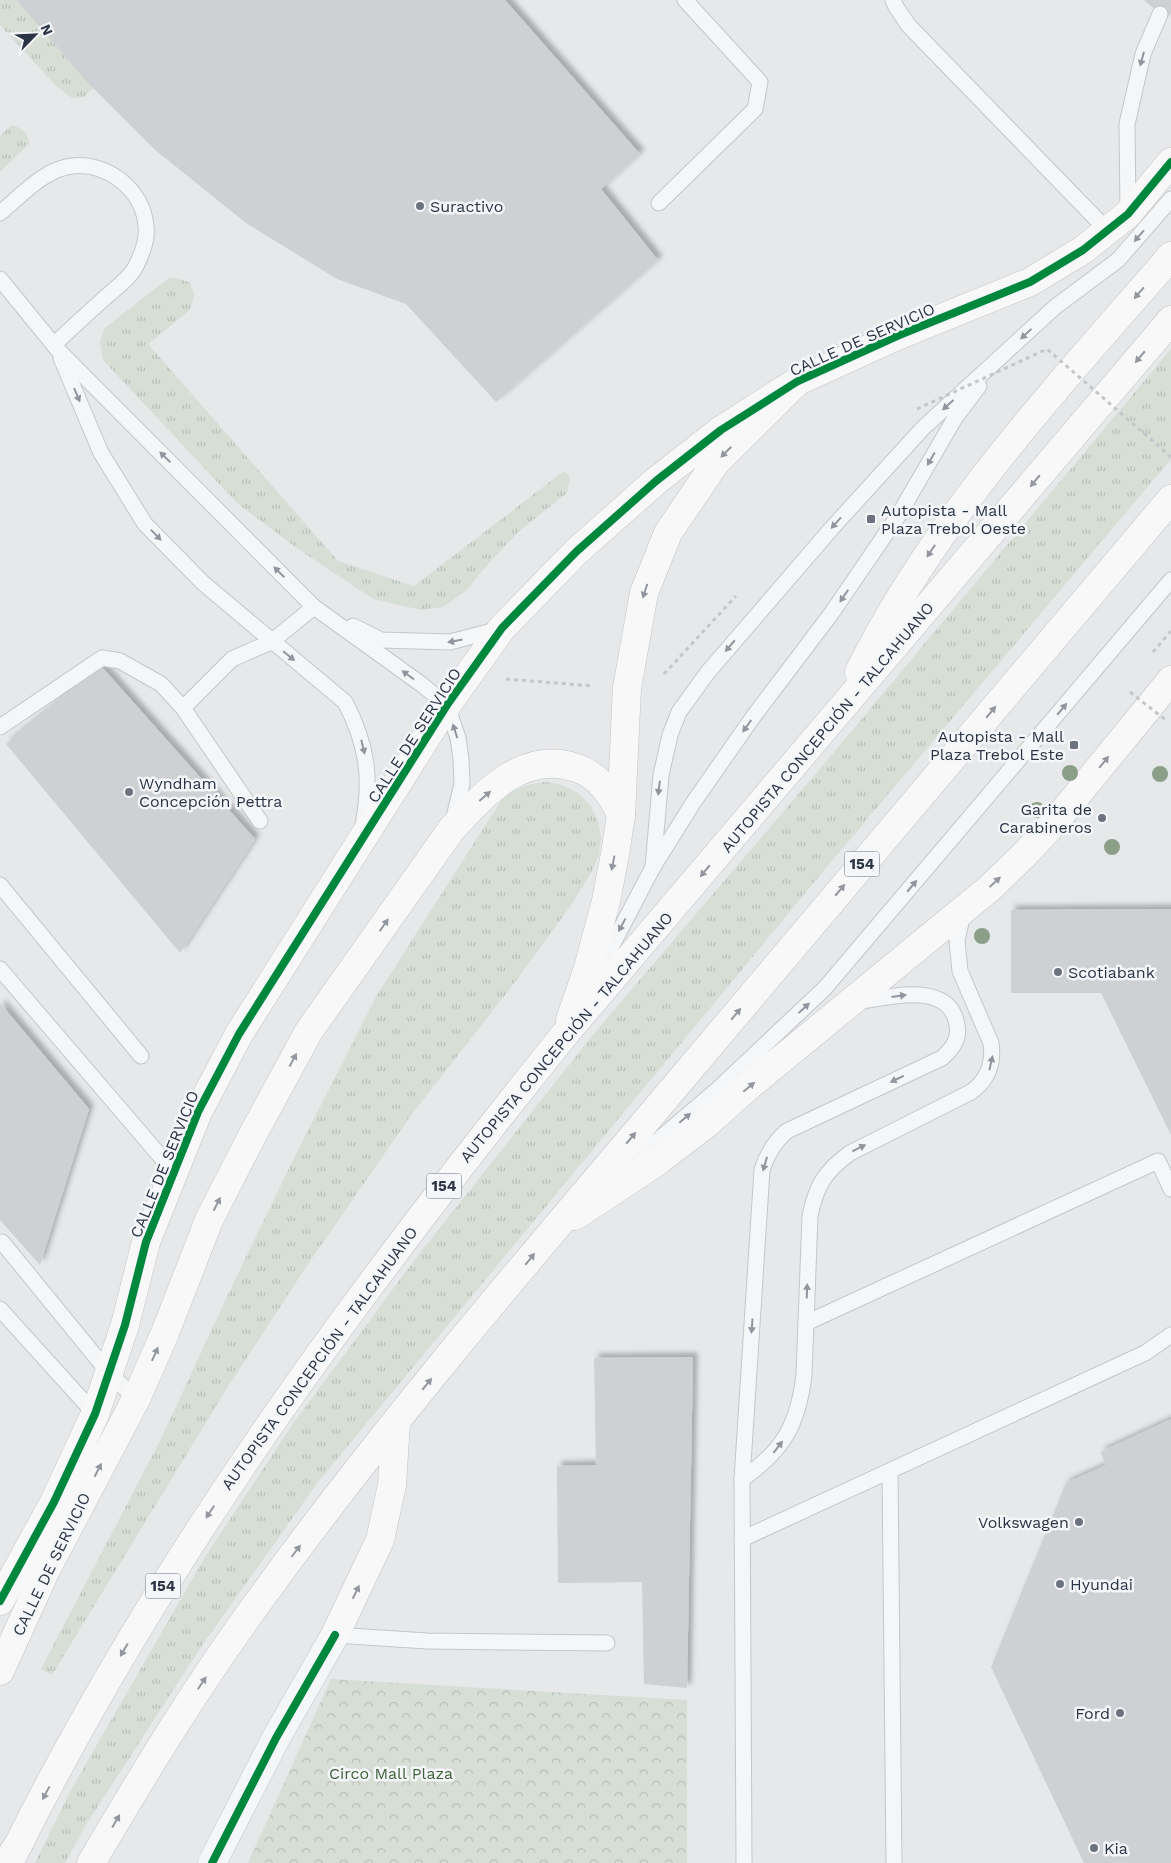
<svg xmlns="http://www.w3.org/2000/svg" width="1171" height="1863" font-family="'Work Sans',sans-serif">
  <defs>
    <pattern id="grass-tufts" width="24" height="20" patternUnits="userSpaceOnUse" patternTransform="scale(1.25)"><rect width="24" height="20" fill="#d6ded6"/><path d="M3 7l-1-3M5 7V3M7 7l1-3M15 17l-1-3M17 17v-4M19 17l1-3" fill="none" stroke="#b8bfb9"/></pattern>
    <pattern id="forest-crowns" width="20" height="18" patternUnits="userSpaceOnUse" patternTransform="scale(1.25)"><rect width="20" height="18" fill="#d6ded6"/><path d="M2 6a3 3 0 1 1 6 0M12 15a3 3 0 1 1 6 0" fill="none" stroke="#b8bfb9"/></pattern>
    <filter id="shadow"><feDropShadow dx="4.5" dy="-4.5" stdDeviation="2.5" flood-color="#0004"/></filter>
  </defs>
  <rect width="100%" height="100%" fill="#e6e8ea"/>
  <g fill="url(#grass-tufts)">
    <path d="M 0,0 L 18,0 L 93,88 L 84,97 L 72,98 L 55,85 L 0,25 Z"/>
    <path d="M 12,125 C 23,129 28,132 29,144 L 0,172 L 0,136 Z"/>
    <path d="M 170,277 L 189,282 L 195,295 L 189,311 L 148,344 L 338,561 L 414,586 L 564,471 L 570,477 L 567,493 L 518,532 L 481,572 L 467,590 L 443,607 L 421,610 L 373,599 L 298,549 L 237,503 L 103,360 L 100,341 L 105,328 Z"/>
    <path d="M 1171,349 L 1171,459 L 821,874 L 318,1482 L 201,1647 L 86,1825 L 65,1863 L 35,1863 L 72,1788 L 205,1557 L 292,1425 L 416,1258 L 592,1036 L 824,764 Z"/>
    <path d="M 546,782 L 562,785 L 578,793 L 590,805 L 598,821 L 601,838 L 599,855 L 592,871 L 572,904 L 509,990 L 412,1114 L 306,1267 L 224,1393 L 52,1675 L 41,1669 L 161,1439 L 223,1305 L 294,1158 L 377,995 L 502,799 C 516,788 528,784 546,782 Z"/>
  </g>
  <path fill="url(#forest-crowns)" d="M 331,1679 L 687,1700 L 687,1863 L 248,1863 Z"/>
  <g fill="#ced0d3" filter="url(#shadow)">
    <path d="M 17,0 L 505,0 L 640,154 L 601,189 L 658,260 L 496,402 L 406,304 L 337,279 L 246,223 L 154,149 L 87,82 Z"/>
    <path d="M 1144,0 L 1171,0 L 1171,13 L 1166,19 Z"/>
    <path d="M 101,666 L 255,839 L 180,953 L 6,744 Z"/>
    <path d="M 1171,909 L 1171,1135 L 1101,993 L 1011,993 L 1011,910 Z"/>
    <path d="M 0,1003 L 89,1109 L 40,1265 L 0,1220 Z"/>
    <path d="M 693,1357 L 687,1688 L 644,1684 L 642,1582 L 558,1583 L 557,1466 L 596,1465 L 594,1358 Z"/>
    <path d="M 1171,1419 L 1171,1863 L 1084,1863 L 991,1667 L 1066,1483 L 1106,1465 L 1100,1452 Z"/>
  </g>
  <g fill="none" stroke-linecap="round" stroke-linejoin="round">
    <g stroke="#c4c6c8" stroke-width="17">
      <g id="lane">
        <path d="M 893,0 L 896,7 L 909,26 L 1107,230"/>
        <path d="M 659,203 L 755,109 L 760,82 L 685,0"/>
        <path d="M 1128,212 L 1127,124 L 1143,54 L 1160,14"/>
        <path d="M 0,213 C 21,196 44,169 72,166 C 108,162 143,190 146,226 C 148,240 142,254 136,266 C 130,278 117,287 107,296 C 89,312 71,328 54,345"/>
        <path d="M 0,279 L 58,350 L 314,607 L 421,684 L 447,705 L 458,738 L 461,759 L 462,784 L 453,821"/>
        <path d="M 61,358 L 101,453 L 145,524 L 203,583 L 345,702 C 367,744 372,778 363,825"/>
        <path d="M 353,626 L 381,640 L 450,642 L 500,629"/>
        <path d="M 183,708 L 232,659 L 271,642 L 314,607"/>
        <path d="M 0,727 L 102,658 L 120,661 L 161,684 L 183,708 L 260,821"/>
        <path d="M 653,867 L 661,775 L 670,735 L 679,712 L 708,672 L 832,528 L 923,428 L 1055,307 L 1118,260 L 1171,199"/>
        <path d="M 0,885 L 141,1056"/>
        <path d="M 0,969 L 173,1171"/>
        <path d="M 596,976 L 653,867 L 693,803 L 753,717 L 831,614 L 898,516 L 955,418 L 979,386"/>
        <path d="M 622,1171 L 718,1089 L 825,988 L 1171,580"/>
        <path d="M 2,1242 L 109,1373 L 136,1399"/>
        <path d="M 0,1309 L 95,1414"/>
        <path d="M 806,1323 L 1158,1161 L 1171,1189"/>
        <path d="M 890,1471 L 894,1863"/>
        <path d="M 742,1479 C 783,1451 798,1425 804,1375 L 810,1216 C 816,1186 825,1171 850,1153 L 971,1092 C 988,1080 994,1064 991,1043 L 960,971 L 957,941 L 963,913"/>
        <path d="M 742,1539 L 1145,1353 L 1171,1335"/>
        <path d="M 335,1635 L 427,1641 L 607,1643"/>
        <path d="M 744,1863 L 742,1479 L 762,1170 C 767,1154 774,1142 787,1131 L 942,1058 C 952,1049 960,1039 957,1025 C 950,979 886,998 856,1002"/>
      </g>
    </g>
    <g stroke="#c4c6c8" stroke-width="29">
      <path id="street" d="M 212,1863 L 276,1738 L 335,1635"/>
    </g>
    <g stroke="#c4c6c8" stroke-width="29">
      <g id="secondary">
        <path d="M 0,1601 L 54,1502 L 95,1414 L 125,1325 L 146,1242 L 198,1112 L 239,1034 L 447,705 L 502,628 L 577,551 L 656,481 L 721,430 L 798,381 L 897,336 L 1030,282 L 1083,250 L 1128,214 L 1171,162"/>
        <path d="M 0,1671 L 45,1572 L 136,1399 L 165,1333 L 209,1220 L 253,1134 L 309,1031 L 451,830"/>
      </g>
    </g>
    <g stroke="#c2c5c8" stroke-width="29">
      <g id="primary">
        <path d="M 859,672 C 937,515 1058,387 1171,256"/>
        <path d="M 451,830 C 484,794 523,749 577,768 C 599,776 612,794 621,815"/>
        <path d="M 570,1020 L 588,968 L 606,901 L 615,854 L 621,815 L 627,688 L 644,593 L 668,533 L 716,462 L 798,381"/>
        <path d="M 575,1216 L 658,1161 L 705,1125 L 750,1085 L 991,887 L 1026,853 L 1059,817 L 1171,680"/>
        <path d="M 335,1635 L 380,1540 L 392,1485 L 396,1422"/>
        <path d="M 9,1863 C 158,1561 355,1295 565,1034 L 1171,320"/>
        <path d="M 91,1863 C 143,1775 196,1687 256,1605 C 377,1437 512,1279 646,1121 C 821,913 996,706 1171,499"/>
      </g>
    </g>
    <g stroke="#b8bbbf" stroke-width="29">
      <path id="highway" d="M 6,1863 L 20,1842"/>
    </g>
    <g stroke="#c5c6ca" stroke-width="3" stroke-dasharray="4 4" stroke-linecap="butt">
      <path d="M 1153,652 L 1171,631"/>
      <path d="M 664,674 L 736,596"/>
      <path d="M 506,679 L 594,686"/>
    </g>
    <use href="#lane" stroke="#f5f6f7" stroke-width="15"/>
    <use href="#street" stroke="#f5f6f7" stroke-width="28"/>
    <use href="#secondary" stroke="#f8f8f8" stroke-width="28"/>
    <use href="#primary" stroke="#f8f8f8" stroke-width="28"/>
    <use href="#highway" stroke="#f8f8f8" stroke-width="28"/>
    <g stroke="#c5c6ca" stroke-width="3" stroke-dasharray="4 4" stroke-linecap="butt">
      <path d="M 917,409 L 1047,349 L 1171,457"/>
      <path d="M 1130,692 L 1167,721"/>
    </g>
    <g stroke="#f4f6f9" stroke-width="11">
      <g id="cycleway">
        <path d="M 0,1601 L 54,1502 L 95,1414 L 125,1325 L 146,1242 L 198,1112 L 239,1034 L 447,705 L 502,628 L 577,551 L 656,481 L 721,430 L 798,381 L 897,336 L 1030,282 L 1083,250 L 1128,214 L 1171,162"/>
        <path d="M 212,1863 L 276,1738 L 335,1635"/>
      </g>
    </g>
    <use href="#cycleway" stroke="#00873e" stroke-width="8"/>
  </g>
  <g fill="#8a9e88">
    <circle cx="1070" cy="773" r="8"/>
    <circle cx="1160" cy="774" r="8"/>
    <circle cx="1037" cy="810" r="8"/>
    <circle cx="1112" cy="847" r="8"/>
    <circle cx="982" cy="936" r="8"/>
  </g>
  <defs><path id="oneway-solid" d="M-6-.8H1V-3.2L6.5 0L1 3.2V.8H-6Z" transform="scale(1.25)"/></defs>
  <g fill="#90959e">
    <use href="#oneway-solid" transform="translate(1142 59) rotate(105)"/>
    <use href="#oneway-solid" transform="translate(1139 236) rotate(131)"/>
    <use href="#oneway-solid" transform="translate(1026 334) rotate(137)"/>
    <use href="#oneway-solid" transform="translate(77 395) rotate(67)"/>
    <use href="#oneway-solid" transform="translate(948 405) rotate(138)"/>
    <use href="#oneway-solid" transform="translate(165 457) rotate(-135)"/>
    <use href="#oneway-solid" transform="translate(931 459) rotate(120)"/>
    <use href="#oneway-solid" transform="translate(836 523) rotate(132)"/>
    <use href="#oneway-solid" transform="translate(156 535) rotate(46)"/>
    <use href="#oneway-solid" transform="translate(279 572) rotate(-135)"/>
    <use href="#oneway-solid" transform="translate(844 596) rotate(124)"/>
    <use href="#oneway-solid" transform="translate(455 641) rotate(169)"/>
    <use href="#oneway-solid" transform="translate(730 646) rotate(130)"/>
    <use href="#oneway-solid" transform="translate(289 656) rotate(39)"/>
    <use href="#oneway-solid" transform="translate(408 675) rotate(-144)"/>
    <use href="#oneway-solid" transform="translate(1062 709) rotate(-50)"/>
    <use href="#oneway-solid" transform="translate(747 726) rotate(125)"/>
    <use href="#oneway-solid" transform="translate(455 731) rotate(-108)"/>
    <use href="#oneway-solid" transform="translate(363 747) rotate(76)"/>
    <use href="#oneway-solid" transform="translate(659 788) rotate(97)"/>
    <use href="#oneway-solid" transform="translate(912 886) rotate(-50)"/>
    <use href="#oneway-solid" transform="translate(622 925) rotate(118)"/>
    <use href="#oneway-solid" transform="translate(899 996) rotate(-8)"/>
    <use href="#oneway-solid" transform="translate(804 1008) rotate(-43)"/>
    <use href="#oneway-solid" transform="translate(991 1063) rotate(-77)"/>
    <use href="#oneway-solid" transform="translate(897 1079) rotate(155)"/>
    <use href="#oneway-solid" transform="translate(685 1118) rotate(-40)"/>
    <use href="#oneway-solid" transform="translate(859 1148) rotate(-26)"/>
    <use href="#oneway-solid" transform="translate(765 1164) rotate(106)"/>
    <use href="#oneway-solid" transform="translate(807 1291) rotate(-88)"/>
    <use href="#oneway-solid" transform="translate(752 1326) rotate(94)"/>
    <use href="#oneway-solid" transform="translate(778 1447) rotate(-52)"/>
  </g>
  <g fill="#92969e">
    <use href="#oneway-solid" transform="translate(1139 293) rotate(131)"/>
    <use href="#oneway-solid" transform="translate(1140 357) rotate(130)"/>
    <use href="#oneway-solid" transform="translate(726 452) rotate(135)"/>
    <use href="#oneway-solid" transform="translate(1035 481) rotate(130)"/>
    <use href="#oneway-solid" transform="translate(931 551) rotate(123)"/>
    <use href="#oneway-solid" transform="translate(645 591) rotate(108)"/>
    <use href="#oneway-solid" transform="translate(991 712) rotate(-50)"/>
    <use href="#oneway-solid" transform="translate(1104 762) rotate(-51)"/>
    <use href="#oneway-solid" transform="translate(485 796) rotate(-41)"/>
    <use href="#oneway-solid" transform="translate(613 863) rotate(101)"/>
    <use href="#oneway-solid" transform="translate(705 871) rotate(130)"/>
    <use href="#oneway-solid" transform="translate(995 882) rotate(-43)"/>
    <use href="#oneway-solid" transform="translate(840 890) rotate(-50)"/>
    <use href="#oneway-solid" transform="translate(384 925) rotate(-55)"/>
    <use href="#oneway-solid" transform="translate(736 1014) rotate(-50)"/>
    <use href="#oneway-solid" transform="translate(293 1060) rotate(-62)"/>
    <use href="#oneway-solid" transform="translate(749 1087) rotate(-40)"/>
    <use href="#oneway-solid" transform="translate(631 1138) rotate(-50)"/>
    <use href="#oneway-solid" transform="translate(217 1204) rotate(-63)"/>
    <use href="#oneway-solid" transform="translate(530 1259) rotate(-51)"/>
    <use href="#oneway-solid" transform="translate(155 1354) rotate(-66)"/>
    <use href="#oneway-solid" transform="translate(427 1384) rotate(-51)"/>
    <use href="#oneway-solid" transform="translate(98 1470) rotate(-63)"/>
    <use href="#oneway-solid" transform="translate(210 1512) rotate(124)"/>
    <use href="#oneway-solid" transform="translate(296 1551) rotate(-53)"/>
    <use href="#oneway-solid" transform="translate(356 1592) rotate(-64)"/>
    <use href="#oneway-solid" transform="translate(124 1650) rotate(120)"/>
    <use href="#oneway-solid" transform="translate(202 1683) rotate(-56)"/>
    <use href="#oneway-solid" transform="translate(46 1793) rotate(118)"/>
    <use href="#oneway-solid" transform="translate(116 1821) rotate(-60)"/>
  </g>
  <g fill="#6c737f" stroke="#f4f6f9" stroke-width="2">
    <circle cx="420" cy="206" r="5"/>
    <rect x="866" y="514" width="10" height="10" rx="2.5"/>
    <rect x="1069" y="740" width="10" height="10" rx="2.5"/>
    <circle cx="129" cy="792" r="5"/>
    <circle cx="1102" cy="818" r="5"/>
    <circle cx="1058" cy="972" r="5"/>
    <circle cx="1079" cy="1522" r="5"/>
    <circle cx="1060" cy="1584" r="5"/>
    <circle cx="1120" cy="1713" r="5"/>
    <circle cx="1094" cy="1848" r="5"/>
  </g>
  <g text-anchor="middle" stroke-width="5" stroke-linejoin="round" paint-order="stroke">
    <g fill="#f4f6f9" stroke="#676e7b" stroke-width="1">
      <rect x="844.5" y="851.5" width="35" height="25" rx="4"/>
      <rect x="426.5" y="1173.5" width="35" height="25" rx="4"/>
      <rect x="145.5" y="1573.5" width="35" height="25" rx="4"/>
    </g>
    <g font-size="15" font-weight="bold" fill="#2b3445">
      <text x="862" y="869">154</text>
      <text x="444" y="1191">154</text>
      <text x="163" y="1591">154</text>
    </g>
    <g font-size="16" fill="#2b3445" stroke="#f4f6f9" text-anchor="start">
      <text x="430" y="212">Suractivo</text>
      <text x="881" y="516">Autopista - Mall<tspan x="881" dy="18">Plaza Trebol Oeste</tspan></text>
      <text x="1064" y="742" text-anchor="end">Autopista - Mall<tspan x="1064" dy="18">Plaza Trebol Este</tspan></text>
      <text x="139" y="789">Wyndham<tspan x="139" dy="18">Concepción Pettra</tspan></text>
      <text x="1092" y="815" text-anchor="end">Garita de<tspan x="1092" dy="18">Carabineros</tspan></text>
      <text x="1068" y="978">Scotiabank</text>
      <text x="1069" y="1528" text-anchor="end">Volkswagen</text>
      <text x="1070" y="1590">Hyundai</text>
      <text x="1110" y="1719" text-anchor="end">Ford</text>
      <text x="1104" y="1854">Kia</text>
    </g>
    <g font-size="16" fill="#2b3445" stroke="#f4f6f9">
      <text transform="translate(862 339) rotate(-24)" y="6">CALLE DE SERVICIO</text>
      <text transform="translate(827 727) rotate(-50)" y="6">AUTOPISTA CONCEPCIÓN - TALCAHUANO</text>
      <text transform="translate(414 735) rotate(-57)" y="6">CALLE DE SERVICIO</text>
      <text transform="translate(566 1037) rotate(-50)" y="6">AUTOPISTA CONCEPCIÓN - TALCAHUANO</text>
      <text transform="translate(164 1164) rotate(-68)" y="6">CALLE DE SERVICIO</text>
      <text transform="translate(319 1358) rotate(-54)" y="6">AUTOPISTA CONCEPCIÓN - TALCAHUANO</text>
      <text transform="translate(51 1564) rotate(-64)" y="6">CALLE DE SERVICIO</text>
    </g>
    <g font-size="16" fill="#3f6138" stroke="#f4f6f9">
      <text x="391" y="1779">Circo Mall Plaza</text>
    </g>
  </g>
  <g transform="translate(35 35) rotate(66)" stroke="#f4f6f9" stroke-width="4" paint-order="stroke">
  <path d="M0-4L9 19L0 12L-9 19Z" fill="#2b3445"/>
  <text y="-8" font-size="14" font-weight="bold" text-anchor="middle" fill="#2b3445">N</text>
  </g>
</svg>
